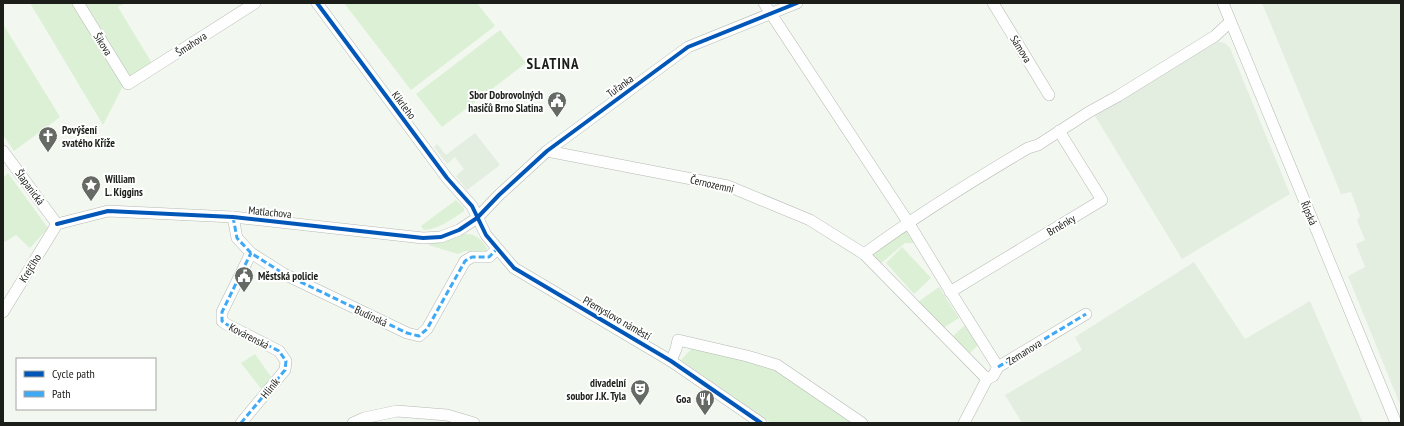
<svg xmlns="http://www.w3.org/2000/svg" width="1404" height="426" font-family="'PT Sans Narrow',sans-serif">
  <rect width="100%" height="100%" fill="#f2f8f0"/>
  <g fill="#e3ede0">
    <path d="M 1262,3 L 1401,3 L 1401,407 L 1348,276 L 1365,267 L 1356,244 L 1365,240 L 1357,220 L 1360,216 L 1351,192 L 1341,194 Z"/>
    <path d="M 1214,41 L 1225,43 L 1230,48 L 1290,194 L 1182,259 L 1095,116 Z"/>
    <path d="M 475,133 L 500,165 L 467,190 L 456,176 L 464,169 L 455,157 L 447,164 L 434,147 L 437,144 L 446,155 Z"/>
    <path d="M 1194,262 L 1245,339 L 1310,301 L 1363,423 L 1022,423 L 1005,395 L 1082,350 L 1075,337 Z"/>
  </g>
  <g fill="#dcf0d5">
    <path d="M 30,3 L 125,3 L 118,7 L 153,65 L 124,84 L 103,125 Z"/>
    <path d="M 344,3 L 477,3 L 495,26 L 411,90 Z"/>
    <path d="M 3,24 L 60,117 L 14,151 L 3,135 Z"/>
    <path d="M 500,30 L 526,63 L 442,127 L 416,94 Z"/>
    <path d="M 8,173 L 48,228 L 30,248 L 16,235 L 5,242 L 3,240 L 3,178 Z"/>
    <path d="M 456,200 L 464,208 L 464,211 C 452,219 439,229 424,230 L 421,226 Z"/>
    <path d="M 903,226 L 914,243 L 905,243 L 879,265 L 871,255 Z"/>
    <path d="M 465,234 C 477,233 481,240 487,248 L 487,251 L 483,253 L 465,251 L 458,254 L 428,245 Z"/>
    <path d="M 902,247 L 931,278 L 914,294 L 886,263 Z"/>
    <path d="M 939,287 L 959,318 L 943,328 L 918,302 Z"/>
    <path d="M 965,325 L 978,345 L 969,354 L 953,336 Z"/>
    <path d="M 695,345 L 776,366 L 854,423 L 771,423 L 681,360 Z"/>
    <path d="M 255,354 L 272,378 L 262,390 L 241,363 Z"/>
  </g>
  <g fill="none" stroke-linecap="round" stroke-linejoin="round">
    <g stroke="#b5b9b4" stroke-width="12">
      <g id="minor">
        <path d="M 78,3 L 128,84 L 255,3"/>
        <path d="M 317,3 L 447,178 L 472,206 L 486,235 L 514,268 L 671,361 L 761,423"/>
        <path d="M 764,3 L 908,222 L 947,286 L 998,367"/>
        <path d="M 993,3 L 1049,95"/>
        <path d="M 1223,3 L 1396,423"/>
        <path d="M 3,151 L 57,224"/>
        <path d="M 547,151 L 728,186 L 810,220 L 864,254 L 987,379"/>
        <path d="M 233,217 L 237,238 L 251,253 L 284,274 L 407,333 L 419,336 L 427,329 L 465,261 L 472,257 L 489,257 L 497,249"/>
        <path d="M 57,224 L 108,211 L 233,217 L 423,238 L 441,237 L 459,230 L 477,218 L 499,195 L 547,151 L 688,47 L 797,3"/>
        <path d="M 864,254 C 917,215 972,181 1028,148 L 1038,145 L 1089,112 L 1118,96 L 1215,36 L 1230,22"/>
        <path d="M 950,292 L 1102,200 L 1059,131"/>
        <path d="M 3,312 L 57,224"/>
        <path d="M 671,361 L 676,349 L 678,340 L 747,356 L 777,365 L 862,423"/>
        <path d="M 241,423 L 285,370 L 286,361 L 279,351 L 226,324 L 222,321 L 222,312 L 251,253"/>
        <path d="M 353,423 L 364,418 L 397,411 L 447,415 L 474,423"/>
        <path d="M 964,423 L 987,379 L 993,376 L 998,367 L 1086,314"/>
      </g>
    </g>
    <use href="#minor" stroke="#fdfefd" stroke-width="11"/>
    <g stroke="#3fa9f5" stroke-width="3" stroke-dasharray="6 3" stroke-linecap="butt">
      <path d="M 233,217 L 237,238 L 251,253 L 284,274 L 407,333 L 419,336 L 427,329 L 465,261 L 472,257 L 489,257 L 497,249"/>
      <path d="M 998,367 L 1086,314"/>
      <path d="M 241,423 L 285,370 L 286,361 L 279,351 L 226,324 L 222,321 L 222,312 L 251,253"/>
    </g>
    <g stroke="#fff" stroke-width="6">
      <g id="cycleway">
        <path d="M 317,3 L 447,178 L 472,206 L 486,235 L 514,268 L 671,361 L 761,423"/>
        <path d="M 57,224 L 108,211 L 233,217 L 423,238 L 441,237 L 459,230 L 477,218 L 499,195 L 547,151 L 688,47 L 797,3"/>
      </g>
    </g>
    <use href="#cycleway" stroke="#0057b8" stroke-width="4"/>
  </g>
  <defs>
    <g id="civic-pin" transform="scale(1)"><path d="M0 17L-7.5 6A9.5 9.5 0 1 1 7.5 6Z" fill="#666a64" stroke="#fff"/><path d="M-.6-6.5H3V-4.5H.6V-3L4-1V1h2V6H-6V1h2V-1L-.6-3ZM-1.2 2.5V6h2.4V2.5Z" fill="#fff"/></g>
    <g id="church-pin" transform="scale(1)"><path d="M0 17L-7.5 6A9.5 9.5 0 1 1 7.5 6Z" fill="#666a64" stroke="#fff"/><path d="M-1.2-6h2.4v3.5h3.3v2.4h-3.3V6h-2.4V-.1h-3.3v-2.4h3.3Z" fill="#fff"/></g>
    <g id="sight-pin" transform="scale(1)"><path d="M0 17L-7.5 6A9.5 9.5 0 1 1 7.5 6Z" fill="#666a64" stroke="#fff"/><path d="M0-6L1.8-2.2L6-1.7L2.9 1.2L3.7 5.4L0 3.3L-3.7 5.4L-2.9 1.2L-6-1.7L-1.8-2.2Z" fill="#fff"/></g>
    <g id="theatre-pin" transform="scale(1)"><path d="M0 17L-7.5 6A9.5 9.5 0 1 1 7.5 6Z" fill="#666a64" stroke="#fff"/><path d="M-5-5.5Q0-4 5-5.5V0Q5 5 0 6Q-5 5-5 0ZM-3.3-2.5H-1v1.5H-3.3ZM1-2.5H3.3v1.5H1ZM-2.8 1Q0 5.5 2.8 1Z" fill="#fff"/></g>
    <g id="restaurant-pin" transform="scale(1)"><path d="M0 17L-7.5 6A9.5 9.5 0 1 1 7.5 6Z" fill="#666a64" stroke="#fff"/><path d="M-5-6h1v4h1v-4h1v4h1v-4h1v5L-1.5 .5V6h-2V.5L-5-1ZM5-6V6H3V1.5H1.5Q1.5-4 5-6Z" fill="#fff"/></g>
  </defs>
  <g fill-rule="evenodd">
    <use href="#civic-pin" x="557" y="101"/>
    <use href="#church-pin" x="48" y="136"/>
    <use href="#sight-pin" x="91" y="185"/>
    <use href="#civic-pin" x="244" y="276"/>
    <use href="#theatre-pin" x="640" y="389"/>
    <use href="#restaurant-pin" x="705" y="399"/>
  </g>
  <g text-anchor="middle" stroke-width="4" stroke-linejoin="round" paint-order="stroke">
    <g font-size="11" fill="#1b1e19" stroke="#fff">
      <text transform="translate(103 44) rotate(58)" y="4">Šikova</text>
      <text transform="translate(191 44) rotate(-33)" y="4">Šmahova</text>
      <text transform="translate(1021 49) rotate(58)" y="4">Sámova</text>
      <text transform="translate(620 86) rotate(-36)" y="4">Tuřanka</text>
      <text transform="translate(404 105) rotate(53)" y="4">Kikrleho</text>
      <text transform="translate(712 184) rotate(13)" y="4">Černozemní</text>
      <text transform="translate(30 187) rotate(54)" y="4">Šlapanická</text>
      <text transform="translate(270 212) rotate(6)" y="4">Matlachova</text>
      <text transform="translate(1309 213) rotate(67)" y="4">Řípská</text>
      <text transform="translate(1061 225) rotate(-31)" y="4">Brněnky</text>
      <text transform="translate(30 268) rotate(-58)" y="4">Krejčího</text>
      <text transform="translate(371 316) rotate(25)" y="4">Budínská</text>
      <text transform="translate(617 318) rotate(30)" y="4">Přemyslovo náměstí</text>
      <text transform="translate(249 336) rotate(27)" y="4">Kovárenská</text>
      <text transform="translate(1024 352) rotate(-32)" y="4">Zemanova</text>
      <text transform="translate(270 388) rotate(-51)" y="4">Hliník</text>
    </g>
    <g font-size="11" font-weight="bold" fill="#1b1e19" stroke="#fff" text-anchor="end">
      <text x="543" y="99">Sbor Dobrovolných<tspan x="543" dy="13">hasičů Brno Slatina</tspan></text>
      <text x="62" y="134" text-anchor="start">Povýšení<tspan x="62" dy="13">svatého Kříže</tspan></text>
      <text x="105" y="183" text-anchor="start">William<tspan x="105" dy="13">L. Kiggins</tspan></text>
      <text x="258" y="280" text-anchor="start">Městská policie</text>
      <text x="626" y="387">divadelní<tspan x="626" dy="13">soubor J.K. Tyla</tspan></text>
      <text x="691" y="403">Goa</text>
    </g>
    <g font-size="15" font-weight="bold" letter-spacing="1" fill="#1b1e19" stroke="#fff">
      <text x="553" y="69">SLATINA</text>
    </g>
  </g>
  <rect width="1404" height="426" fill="none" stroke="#1b1e19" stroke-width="8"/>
  <rect x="16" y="358" width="140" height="52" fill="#ffffff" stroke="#a4a5a3"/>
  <rect x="24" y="371" width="20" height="6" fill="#0057b8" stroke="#a4a5a3"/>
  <text x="52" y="378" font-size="12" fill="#1b1e19">Cycle path</text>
  <rect x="24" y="391" width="20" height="6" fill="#3fa9f5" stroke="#a4a5a3"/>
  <text x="52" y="398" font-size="12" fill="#1b1e19">Path</text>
</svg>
